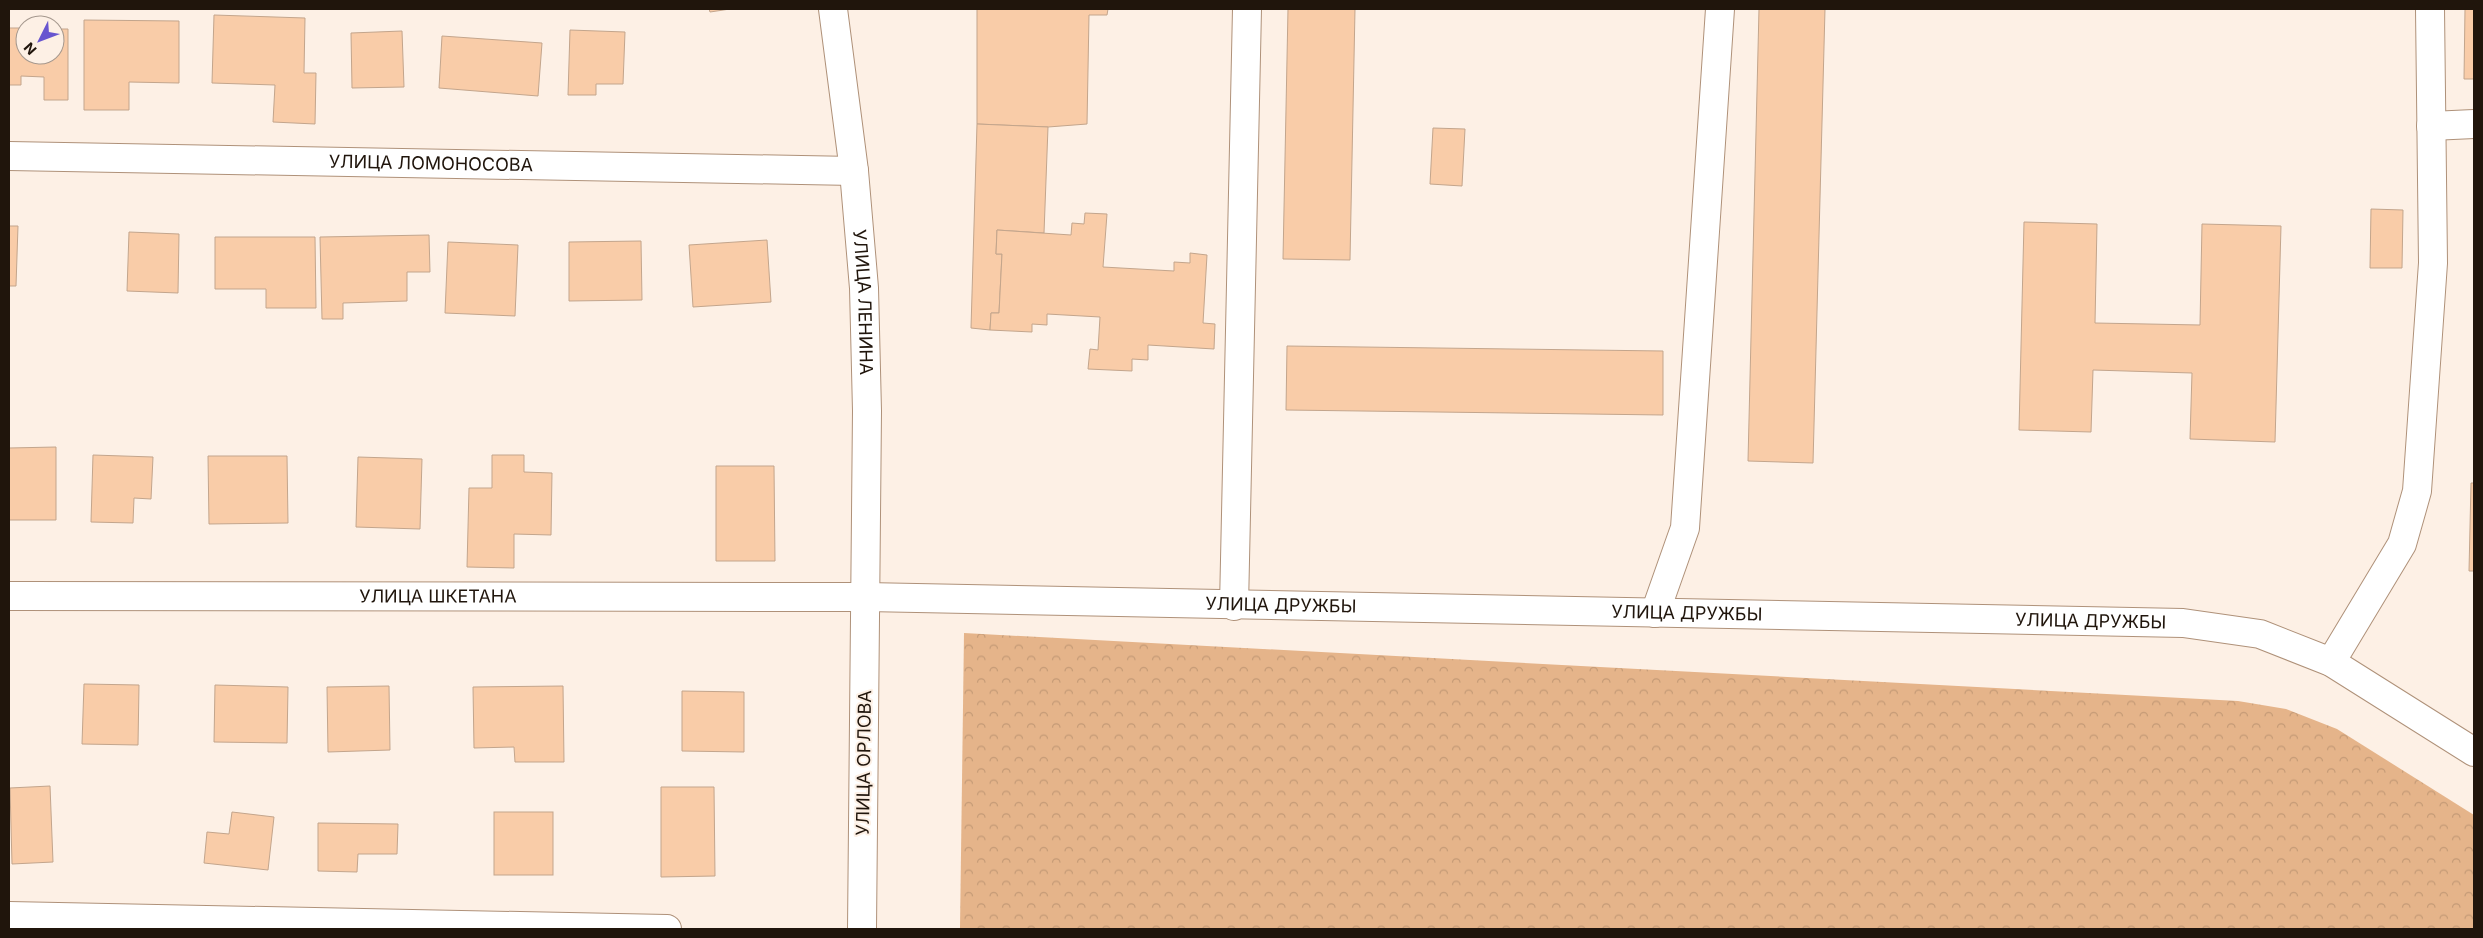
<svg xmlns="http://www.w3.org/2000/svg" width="2483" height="938" font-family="Inter,sans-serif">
  <defs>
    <pattern id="park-crowns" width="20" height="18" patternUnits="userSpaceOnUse" patternTransform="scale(1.25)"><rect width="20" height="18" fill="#e5b48a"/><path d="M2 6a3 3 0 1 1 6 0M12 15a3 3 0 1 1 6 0" fill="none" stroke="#c49a76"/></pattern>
  </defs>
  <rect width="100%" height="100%" fill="#fdf0e5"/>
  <path fill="url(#park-crowns)" d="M 964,633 L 2238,701 L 2286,709 L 2337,729 L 2474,815 L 2474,929 L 960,929 Z"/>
  <g fill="#f9cca8" stroke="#c3a58c">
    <path d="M 709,9 L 730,9 L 710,12 Z"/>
    <path d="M 977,9 L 1108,9 L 1107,15 L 1089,15 L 1087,124 L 1048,127 L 977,124 Z"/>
    <path d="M 1288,9 L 1355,9 L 1350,260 L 1283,259 Z"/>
    <path d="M 1759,9 L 1825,9 L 1813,463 L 1748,461 Z"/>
    <path d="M 2465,9 L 2474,9 L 2474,79 L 2464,79 Z"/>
    <path d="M 214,15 L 305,18 L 304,73 L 316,73 L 315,124 L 273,122 L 275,85 L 212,83 Z"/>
    <path d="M 84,20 L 179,21 L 179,83 L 129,82 L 129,110 L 84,110 Z"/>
    <path d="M 9,28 L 25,28 L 25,55 L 55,55 L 55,29 L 68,29 L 68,100 L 44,100 L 44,77 L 21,76 L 21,85 L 9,85 Z"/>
    <path d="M 570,30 L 625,32 L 623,84 L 596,84 L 596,95 L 568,95 Z"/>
    <path d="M 402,31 L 404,87 L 352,88 L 351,33 Z"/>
    <path d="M 442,36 L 542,43 L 538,96 L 439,88 Z"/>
    <path d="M 977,124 L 1048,127 L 1044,233 L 997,230 L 996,254 L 1002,254 L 999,313 L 991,313 L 990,330 L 971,328 Z"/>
    <path d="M 1433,128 L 1465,129 L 1462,186 L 1430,184 Z"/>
    <path d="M 2371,209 L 2403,210 L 2402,268 L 2370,268 Z"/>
    <path d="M 1085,213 L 1107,214 L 1103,267 L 1174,271 L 1174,262 L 1190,263 L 1190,253 L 1207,255 L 1203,323 L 1215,324 L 1214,349 L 1148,345 L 1148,360 L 1132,359 L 1132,371 L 1088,369 L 1090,349 L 1098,350 L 1100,317 L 1047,314 L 1047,325 L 1032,324 L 1032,332 L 990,330 L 991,313 L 999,313 L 1002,254 L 996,254 L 997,230 L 1071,235 L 1072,223 L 1084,224 Z"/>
    <path d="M 2024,222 L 2097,224 L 2095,323 L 2200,325 L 2202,224 L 2281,226 L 2275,442 L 2190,439 L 2192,373 L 2093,370 L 2091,432 L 2019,430 Z"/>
    <path d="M 9,226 L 18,226 L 16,286 L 9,286 Z"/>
    <path d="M 129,232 L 179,234 L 178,293 L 127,291 Z"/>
    <path d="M 429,235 L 430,272 L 407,272 L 407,301 L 343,303 L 343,319 L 322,319 L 320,237 Z"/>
    <path d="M 215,237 L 315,237 L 316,308 L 266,308 L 266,289 L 215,289 Z"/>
    <path d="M 767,240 L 771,302 L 693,307 L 689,245 Z"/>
    <path d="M 641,241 L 642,300 L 569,301 L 569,242 Z"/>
    <path d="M 448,242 L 518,245 L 515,316 L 445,313 Z"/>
    <path d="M 1287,346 L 1663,351 L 1663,415 L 1286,410 Z"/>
    <path d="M 56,447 L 56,520 L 9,520 L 9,448 Z"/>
    <path d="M 93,455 L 153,457 L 151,499 L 134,498 L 133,523 L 91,522 Z"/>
    <path d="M 492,455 L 524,455 L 524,472 L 552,473 L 551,535 L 514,534 L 514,568 L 467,567 L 469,488 L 492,488 Z"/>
    <path d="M 208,456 L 287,456 L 288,523 L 209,524 Z"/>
    <path d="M 358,457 L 422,459 L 420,529 L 356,527 Z"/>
    <path d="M 716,466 L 774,466 L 775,561 L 716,561 Z"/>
    <path d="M 2471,483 L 2474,483 L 2474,571 L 2469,571 Z"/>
    <path d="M 84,684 L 139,685 L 138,745 L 82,744 Z"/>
    <path d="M 215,685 L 288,687 L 287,743 L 214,742 Z"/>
    <path d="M 389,686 L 390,750 L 328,752 L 327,687 Z"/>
    <path d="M 563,686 L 564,762 L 515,762 L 514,747 L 474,748 L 473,687 Z"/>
    <path d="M 682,691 L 744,692 L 744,752 L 682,751 Z"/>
    <path d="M 50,786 L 53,862 L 12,864 L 10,788 Z"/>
    <path d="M 661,787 L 714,787 L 715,876 L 661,877 Z"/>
    <path d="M 232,812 L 274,817 L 268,870 L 204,863 L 207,832 L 229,834 Z"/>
    <rect x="494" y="812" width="59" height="63"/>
    <path d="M 318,823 L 398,824 L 397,854 L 358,854 L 357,872 L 318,871 Z"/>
  </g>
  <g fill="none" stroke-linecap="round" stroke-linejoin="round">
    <g stroke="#af9179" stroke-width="30">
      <g id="minor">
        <path id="s1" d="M 833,9 L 854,171 L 864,288 L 867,411 L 862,929"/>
        <path d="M 2431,126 L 2474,124"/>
        <path id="s2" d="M 9,156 L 854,171"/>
        <path id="s3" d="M 9,596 L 866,597 L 2183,623 L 2260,634 L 2331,662 L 2474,752"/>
        <path d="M 1234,606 L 1247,9"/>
        <path d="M 1655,613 L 1685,528 L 1720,9"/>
        <path d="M 2331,662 L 2402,544 L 2417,491 L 2433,263 L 2430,9"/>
        <path d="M 9,916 L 667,929"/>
      </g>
    </g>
    <use href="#minor" stroke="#fff" stroke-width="28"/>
  </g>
  <g text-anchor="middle" stroke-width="4" stroke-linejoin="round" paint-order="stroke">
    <g font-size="18" fill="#20150c" stroke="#fdf0e5">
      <text dy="6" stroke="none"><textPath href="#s2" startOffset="422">УЛИЦА ЛОМОНОСОВА</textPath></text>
      <text dy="6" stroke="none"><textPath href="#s1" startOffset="295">УЛИЦА ЛЕНИНА</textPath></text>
      <text dy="6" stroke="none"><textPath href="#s3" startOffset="429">УЛИЦА ШКЕТАНА</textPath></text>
      <text dy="6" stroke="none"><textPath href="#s3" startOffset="1272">УЛИЦА ДРУЖБЫ</textPath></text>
      <text dy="6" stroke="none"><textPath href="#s3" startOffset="1678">УЛИЦА ДРУЖБЫ</textPath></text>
      <text dy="6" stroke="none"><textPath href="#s3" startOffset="2082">УЛИЦА ДРУЖБЫ</textPath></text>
      <text transform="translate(864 763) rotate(-89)" y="6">УЛИЦА ОРЛОВА</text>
    </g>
  </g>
  <rect width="2483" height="938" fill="none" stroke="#20150c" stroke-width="20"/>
  <g transform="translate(40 40) rotate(228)"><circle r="24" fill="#fdf0e5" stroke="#a5988e"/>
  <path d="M0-4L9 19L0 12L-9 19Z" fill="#6855cf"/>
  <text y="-8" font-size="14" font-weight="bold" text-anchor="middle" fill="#20150c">N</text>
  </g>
</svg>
